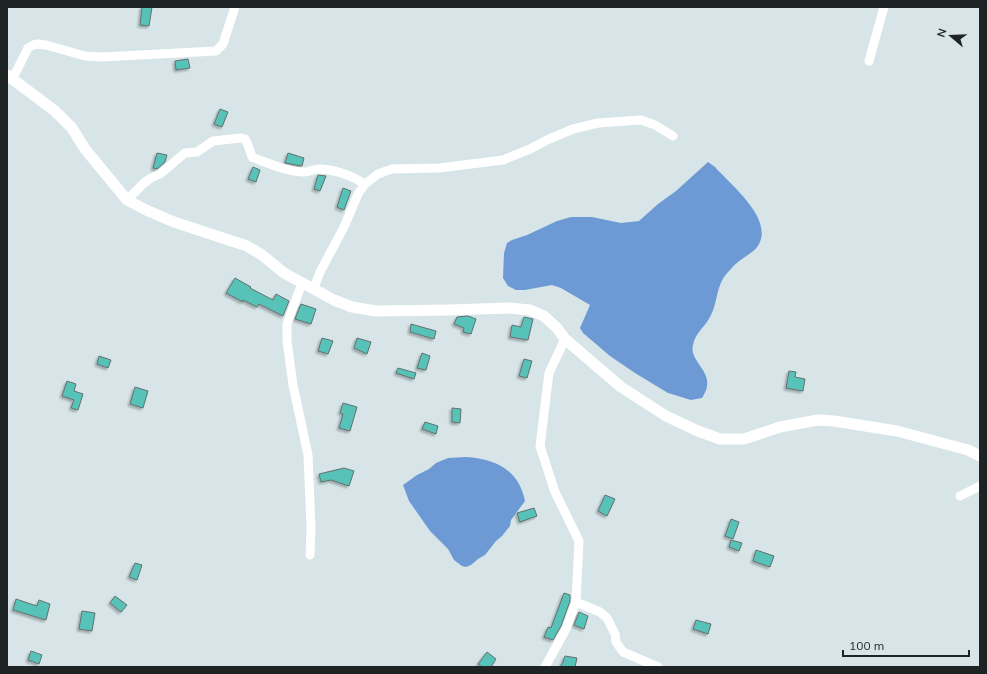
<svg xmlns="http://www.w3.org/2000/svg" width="987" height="674" font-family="Mulish,sans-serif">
  <defs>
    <filter id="shadow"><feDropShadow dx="-2" dy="2" stdDeviation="1" flood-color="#0004"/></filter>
  </defs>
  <rect width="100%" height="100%" fill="#d7e5e8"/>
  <g fill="#6d9ad5">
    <path d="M 708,162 L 715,167 C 730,184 773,218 759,244 C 755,252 745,256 738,262 C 733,266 728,272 724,277 C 716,289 717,305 710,317 C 705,327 695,333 693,345 C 689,360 710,370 707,386 C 707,390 704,394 702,398 L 691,400 L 668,393 L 635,373 L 610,356 L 583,333 L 580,328 L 590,305 L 561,288 L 552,285 L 525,290 L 516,290 L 508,286 L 503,278 L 504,253 L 507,243 L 512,240 L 527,235 L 557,221 L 571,217 L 592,217 L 621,223 L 639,221 L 658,204 L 676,191 Z"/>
    <path d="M 466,457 C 496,459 519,470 525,501 L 511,520 L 510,526 L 502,536 L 496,541 L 485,555 L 478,559 L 471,565 L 466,567 L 462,566 L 454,560 L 448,549 L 430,531 L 409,501 L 403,485 L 417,475 L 429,469 L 436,463 L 448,458 Z"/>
  </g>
  <g fill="#56c2b8" stroke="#63706f" filter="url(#shadow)">
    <path d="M 142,7 L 152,7 L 149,26 L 140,25 Z"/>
    <path d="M 188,59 L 190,68 L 176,70 L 175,61 Z"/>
    <path d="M 220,109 L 228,112 L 222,127 L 214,124 Z"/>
    <path d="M 157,153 L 167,155 L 165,162 L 157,169 L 153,168 Z"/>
    <path d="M 288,153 L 304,158 L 302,166 L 285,163 Z"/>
    <path d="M 253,167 L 260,170 L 256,182 L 248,179 Z"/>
    <path d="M 318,175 L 326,176 L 320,191 L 314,189 Z"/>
    <path d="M 343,188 L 351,191 L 344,210 L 337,207 Z"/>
    <path d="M 235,278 L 251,287 L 250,288 L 273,300 L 276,294 L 289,301 L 283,316 L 259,304 L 257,307 L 243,300 L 243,302 L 226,293 Z"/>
    <path d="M 301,304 L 316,309 L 311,324 L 295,319 Z"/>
    <path d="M 468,316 L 476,319 L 471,334 L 463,332 L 464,328 L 454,324 L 457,317 Z"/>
    <path d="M 524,317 L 533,319 L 528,340 L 510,337 L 512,325 L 521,327 Z"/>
    <path d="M 411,324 L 436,331 L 434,339 L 410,332 Z"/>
    <path d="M 322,338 L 333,341 L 328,354 L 318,351 Z"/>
    <path d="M 357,338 L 371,342 L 367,354 L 354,348 Z"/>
    <path d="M 422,353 L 430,356 L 426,370 L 417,368 Z"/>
    <path d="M 99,356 L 111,360 L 108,368 L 97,364 Z"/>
    <path d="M 524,359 L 532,361 L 527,378 L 519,376 Z"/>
    <path d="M 398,368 L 416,373 L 414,379 L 396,373 Z"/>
    <path d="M 789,371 L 796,372 L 795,377 L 805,379 L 803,391 L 786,388 Z"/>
    <path d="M 67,381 L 76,384 L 74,391 L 83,394 L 78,410 L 71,408 L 74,400 L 62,396 Z"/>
    <path d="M 135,387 L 148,391 L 143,408 L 130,404 Z"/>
    <path d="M 343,403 L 357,407 L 350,431 L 339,428 L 343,414 L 340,413 Z"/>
    <path d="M 452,408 L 461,409 L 460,423 L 452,422 Z"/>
    <path d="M 425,422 L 438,426 L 436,434 L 422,429 Z"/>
    <path d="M 344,468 L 354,471 L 349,486 L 331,480 L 321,482 L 319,474 Z"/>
    <path d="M 605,495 L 615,499 L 607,516 L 598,511 Z"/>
    <path d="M 534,508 L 537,516 L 520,522 L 517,513 Z"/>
    <path d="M 731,519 L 739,522 L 733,539 L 725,536 Z"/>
    <path d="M 731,540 L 742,543 L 739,551 L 729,547 Z"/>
    <path d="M 756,550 L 774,556 L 770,567 L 753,561 Z"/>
    <path d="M 135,563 L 142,565 L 137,580 L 129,577 Z"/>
    <path d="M 564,593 L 570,595 L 570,601 L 561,626 L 553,640 L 544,637 L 548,627 L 551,628 Z"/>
    <path d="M 115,596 L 127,605 L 121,612 L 110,603 Z"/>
    <path d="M 16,599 L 37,606 L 39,600 L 50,604 L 46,620 L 13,610 Z"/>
    <path d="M 82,611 L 95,613 L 92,631 L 79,629 Z"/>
    <path d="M 579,612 L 588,616 L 584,629 L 574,625 Z"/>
    <path d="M 696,620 L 711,624 L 708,634 L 693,629 Z"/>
    <path d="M 31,651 L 42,655 L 39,664 L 28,660 Z"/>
    <path d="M 487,652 L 496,659 L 491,667 L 482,667 L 478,664 Z"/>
    <path d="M 565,656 L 577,658 L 575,667 L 560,667 L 563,662 Z"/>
  </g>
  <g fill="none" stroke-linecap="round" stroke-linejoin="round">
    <g stroke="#fff" stroke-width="9">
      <path d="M 869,61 L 884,7"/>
      <path d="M 13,78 L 28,48 L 33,45 L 38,44 L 46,45 L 85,56 L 102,57 L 216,51 L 223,44 L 235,7"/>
      <path d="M 127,200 L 144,183 L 151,178 L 160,174 L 185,153 L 197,152 L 213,141 L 241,138 L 245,139 L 248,145 L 252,157 C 267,163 286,171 303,172 C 308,173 313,169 318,169 C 334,169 352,176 365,184"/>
      <path d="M 302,283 L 287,324 L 287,341 L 293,385 L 308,455 L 311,528 L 310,555"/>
      <path d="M 314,288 L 320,272 L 344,227 L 358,194 L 365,184 L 378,174 L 392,169 L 439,168 L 503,160 L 530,149 L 547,140 L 573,129 L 598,123 L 641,120 L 655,125 L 673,136"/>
      <path d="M 960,496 L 980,486"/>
      <path d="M 576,602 L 600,612 L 607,618 L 615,634 L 616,642 L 623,652 L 658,667"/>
      <path d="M 545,667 L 566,629 L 576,602 L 579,541 L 555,492 L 540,446 L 549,373 L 565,339"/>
    </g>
    <path stroke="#fff" stroke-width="11" d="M 7,75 L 55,111 L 72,128 L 85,149 L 127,200 L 146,210 L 174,222 L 247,246 L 262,255 L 284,273 L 334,300 L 352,307 L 376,311 L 449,310 L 508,308 L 530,310 L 544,316 L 557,328 L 565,339 L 621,387 L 666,416 L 698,431 L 720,439 L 744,439 L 780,427 L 818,420 L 834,421 L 897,431 L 968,450 L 980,456"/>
  </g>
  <rect width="987" height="674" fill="none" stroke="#1e2324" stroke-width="16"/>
  <g transform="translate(951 36) rotate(289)" stroke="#d7e5e8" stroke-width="3" paint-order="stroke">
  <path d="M0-3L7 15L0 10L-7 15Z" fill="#1e2324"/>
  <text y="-6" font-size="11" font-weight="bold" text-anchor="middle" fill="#1e2324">N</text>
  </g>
  <path d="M843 650v6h126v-6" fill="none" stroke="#1e2324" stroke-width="2"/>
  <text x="849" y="650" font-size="12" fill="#1e2324" stroke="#d7e5e8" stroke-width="3" paint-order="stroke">100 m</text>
</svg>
